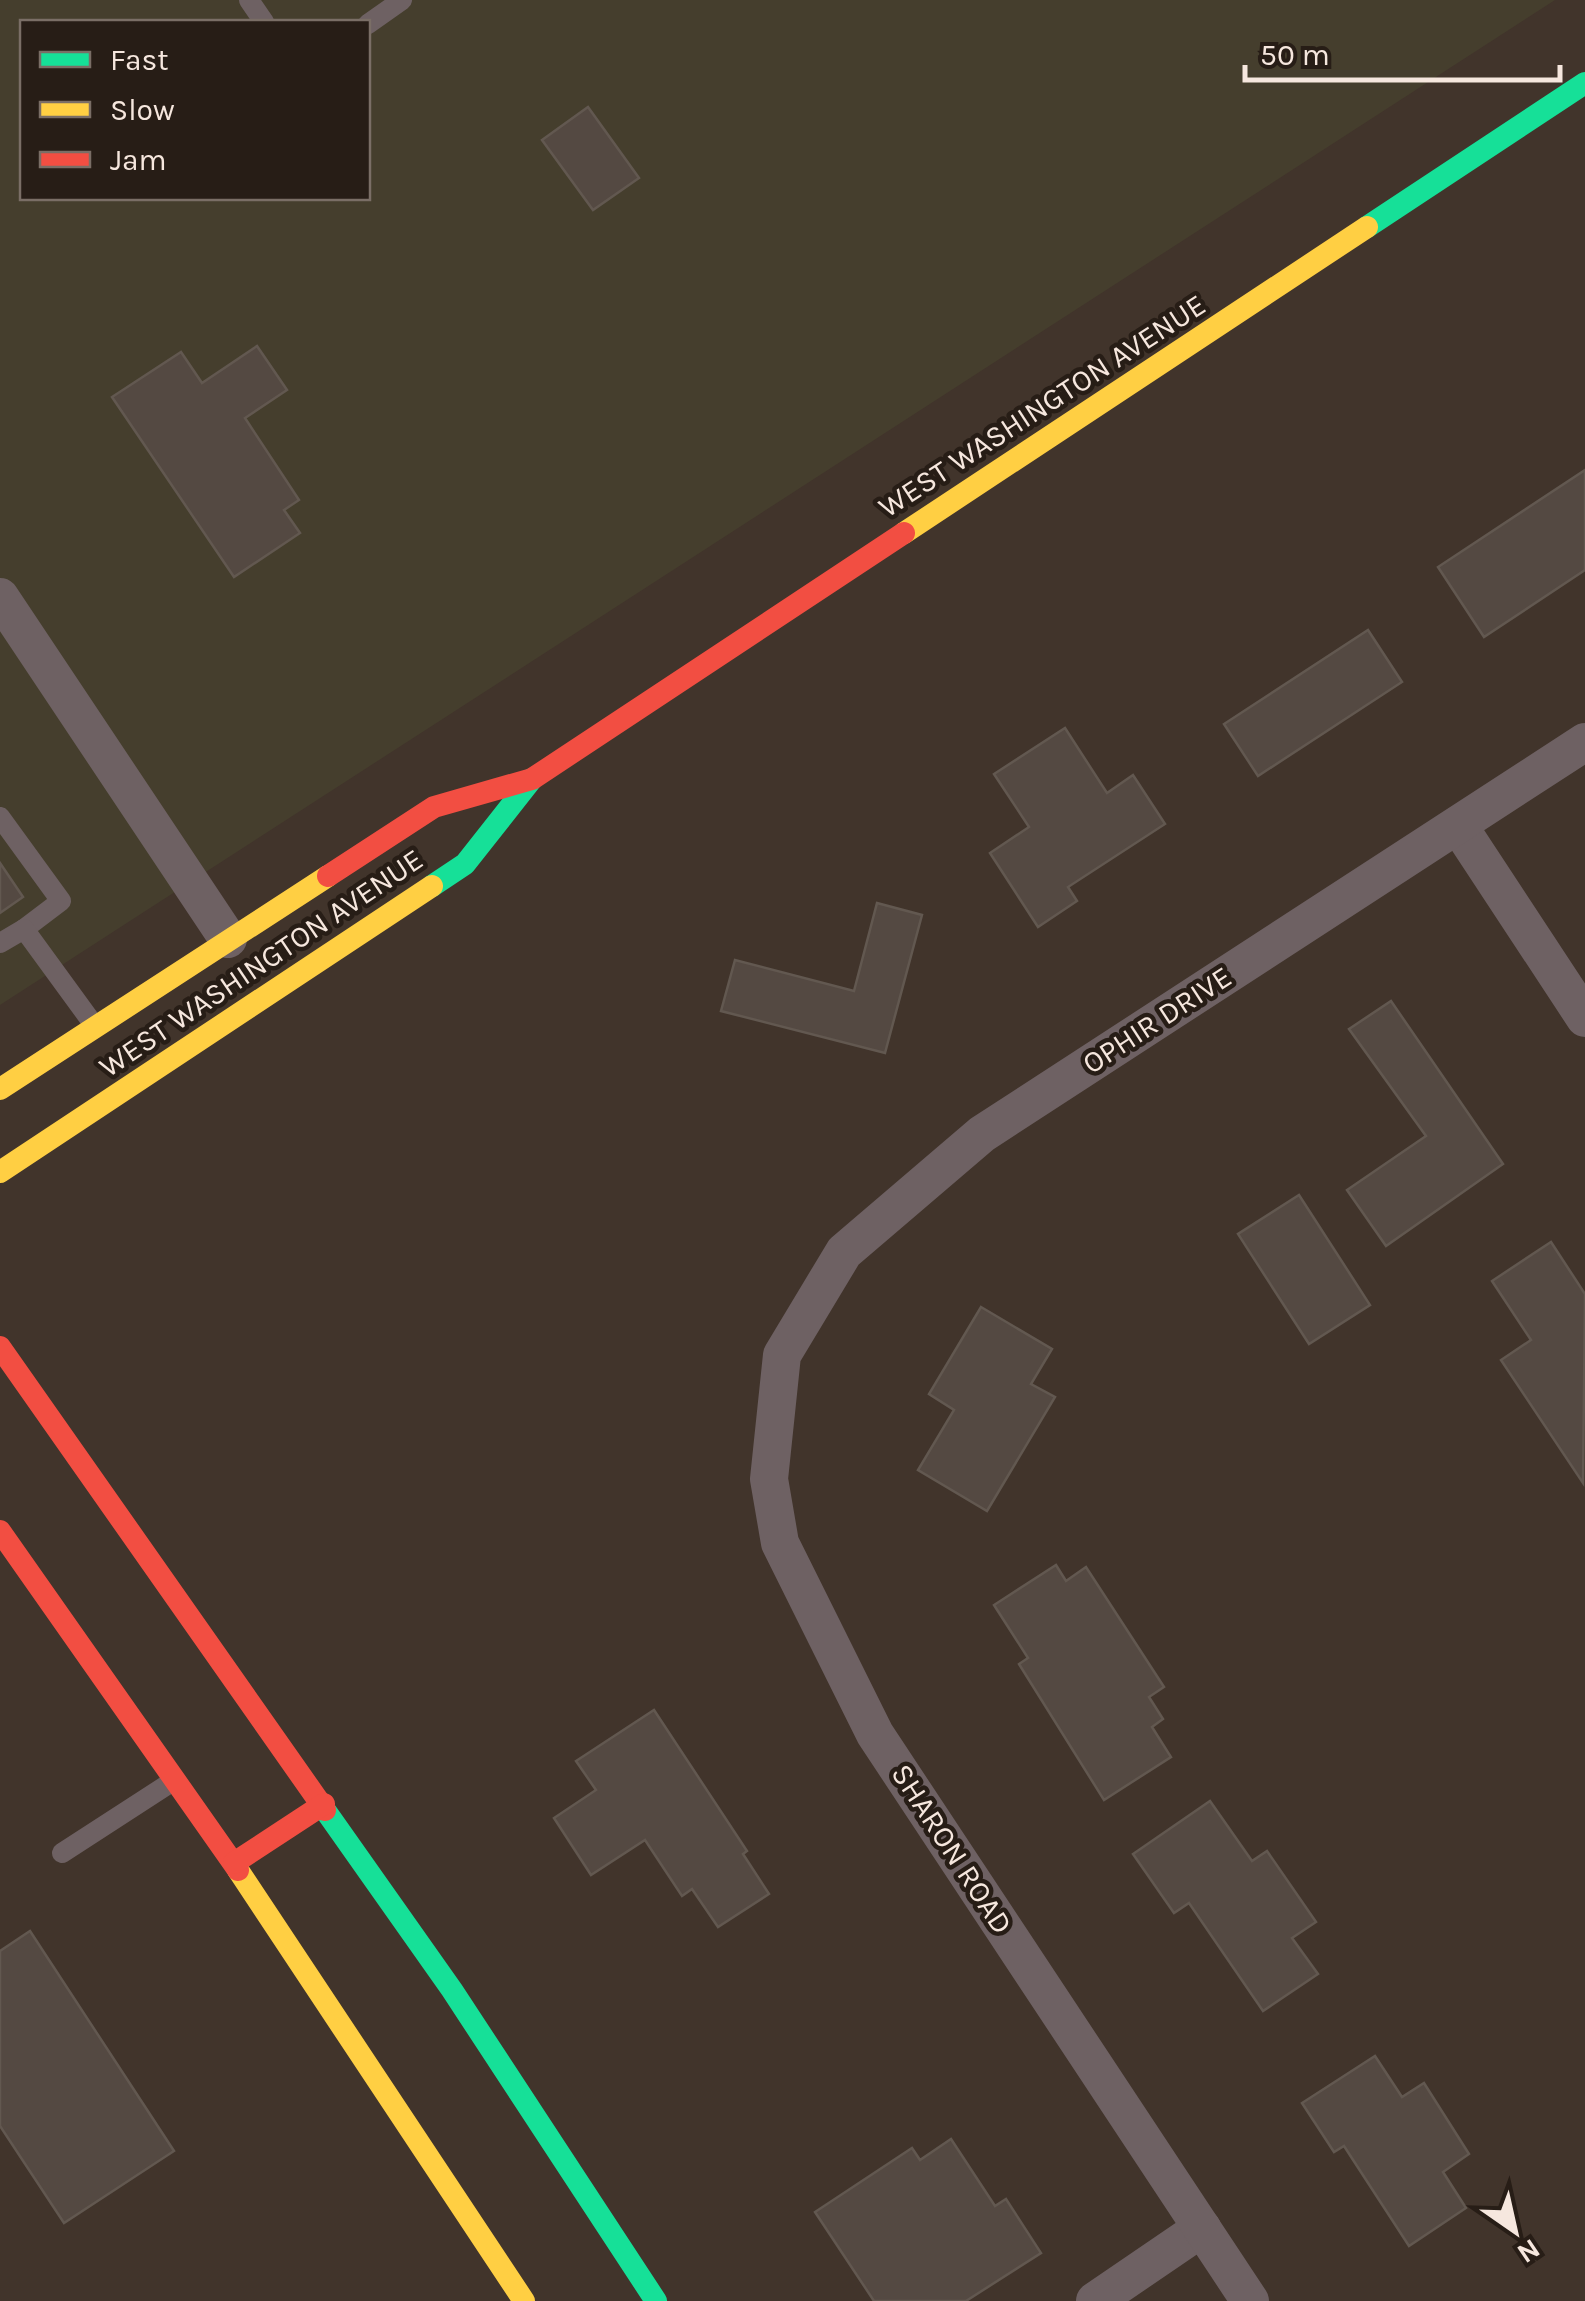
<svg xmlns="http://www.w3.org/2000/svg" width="1585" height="2301" font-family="Karla,sans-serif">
  <rect width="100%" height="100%" fill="#41342b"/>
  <path fill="#453e2d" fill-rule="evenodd" d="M 0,0 L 1555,0 L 0,1005 ZM 22,22 L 368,22 L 368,198 L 22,198 Z"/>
  <g fill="#544942" stroke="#625850" stroke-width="2.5">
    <path d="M 588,107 L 639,178 L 593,210 L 542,140 Z"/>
    <path d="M 257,346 L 287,390 L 245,418 L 299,500 L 284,510 L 300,533 L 234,577 L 112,397 L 181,352 L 202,383 Z"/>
    <path d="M 1585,470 L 1585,570 L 1484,637 L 1438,567 Z"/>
    <path d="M 1368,630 L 1402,682 L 1258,776 L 1224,724 Z"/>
    <path d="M 1065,728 L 1107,793 L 1133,775 L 1165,824 L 1068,887 L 1077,901 L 1038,927 L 990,853 L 1029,827 L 994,774 Z"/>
    <path d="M 0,863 L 23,897 L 0,913 Z"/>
    <path d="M 877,903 L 922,915 L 885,1053 L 721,1011 L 735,960 L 854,991 Z"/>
    <path d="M 1391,1001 L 1503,1164 L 1386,1246 L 1347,1190 L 1426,1136 L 1349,1029 Z"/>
    <path d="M 1299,1195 L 1370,1305 L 1309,1344 L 1238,1234 Z"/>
    <path d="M 1551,1242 L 1585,1294 L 1583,1483 L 1501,1360 L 1531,1340 L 1492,1281 Z"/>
    <path d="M 981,1307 L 1052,1349 L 1031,1384 L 1055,1397 L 987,1511 L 918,1470 L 954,1410 L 929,1394 Z"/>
    <path d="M 1056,1565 L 1066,1581 L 1086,1567 L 1164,1687 L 1149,1697 L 1163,1719 L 1152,1727 L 1171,1757 L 1104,1800 L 1019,1664 L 1028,1658 L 994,1605 Z"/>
    <path d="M 654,1710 L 747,1851 L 743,1854 L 769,1894 L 718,1927 L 692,1889 L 682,1896 L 645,1840 L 591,1875 L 554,1818 L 596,1790 L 576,1761 Z"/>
    <path d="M 1210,1801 L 1252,1861 L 1267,1851 L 1316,1922 L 1292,1938 L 1318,1974 L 1263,2011 L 1189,1903 L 1174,1913 L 1133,1854 Z"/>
    <path d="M 30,1931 L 174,2151 L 64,2223 L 0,2126 L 0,1951 Z"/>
    <path d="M 1375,2056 L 1402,2097 L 1424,2083 L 1469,2154 L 1443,2172 L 1466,2208 L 1409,2246 L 1344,2146 L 1334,2152 L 1302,2103 Z"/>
    <path d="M 951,2139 L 995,2206 L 1006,2199 L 1041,2253 L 966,2301 L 874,2301 L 815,2212 L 912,2148 L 920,2160 Z"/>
  </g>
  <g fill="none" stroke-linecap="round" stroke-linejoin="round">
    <g stroke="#6e6163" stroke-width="20">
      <path d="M 249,0 L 264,22"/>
      <path d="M 368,24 L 402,0"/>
      <path d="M 0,817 L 61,901 L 24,929"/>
      <path d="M 0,943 L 24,929 L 94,1025"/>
      <path d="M 62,1853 L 173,1781"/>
    </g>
    <g stroke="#6e6163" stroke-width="38">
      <path d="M 0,597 L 228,939"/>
      <path d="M 1458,825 L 1585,1018"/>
      <path d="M 1095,2301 L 1202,2228"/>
      <path d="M 1250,2301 L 875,1734 L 780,1543 L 769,1479 L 782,1355 L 844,1252 L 982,1134 L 1585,742"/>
    </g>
    <g stroke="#16e098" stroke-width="22">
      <path d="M 1367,227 L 1585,83"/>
      <path d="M 432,886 L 465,864 L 532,779"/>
      <path d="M 325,1810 L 452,1990 L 656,2301"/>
    </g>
    <g stroke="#ffcf43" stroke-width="22">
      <path d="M 904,533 L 1367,227"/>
      <path d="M 0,1089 L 328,876"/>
      <path d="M 0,1172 L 432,886"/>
      <path d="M 238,1870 L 524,2301"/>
    </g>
    <g stroke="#f24e42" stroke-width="22">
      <path d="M 328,876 L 434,807 L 532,779 L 904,533"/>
      <path d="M 0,1347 L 325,1810"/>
      <path d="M 0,1531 L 238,1870"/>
      <path d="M 234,1863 L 324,1804"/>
    </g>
  </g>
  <g text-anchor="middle" stroke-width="9" stroke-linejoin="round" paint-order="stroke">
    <g font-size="30" fill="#f6e7de" stroke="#271d16">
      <text transform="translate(1042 406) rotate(-33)" y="10">WEST WASHINGTON AVENUE</text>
      <text transform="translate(261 963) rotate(-34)" y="10">WEST WASHINGTON AVENUE</text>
      <text transform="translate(1157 1020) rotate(-33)" y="10">OPHIR DRIVE</text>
      <text transform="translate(952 1849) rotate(57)" y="10">SHARON ROAD</text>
    </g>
  </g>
  <rect x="20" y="20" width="350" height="180" fill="#271d16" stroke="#7a6e66" stroke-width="2.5"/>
  <rect x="40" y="52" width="50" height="15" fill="#16e098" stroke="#7a6e66" stroke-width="2.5"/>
  <text x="110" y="70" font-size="30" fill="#f6e7de">Fast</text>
  <rect x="40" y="102" width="50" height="15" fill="#ffcf43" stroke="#7a6e66" stroke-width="2.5"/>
  <text x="110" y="120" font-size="30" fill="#f6e7de">Slow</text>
  <rect x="40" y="152" width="50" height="15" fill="#f24e42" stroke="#7a6e66" stroke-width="2.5"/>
  <text x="110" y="170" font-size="30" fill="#f6e7de">Jam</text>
  <g transform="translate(1515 2231) rotate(146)" stroke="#271d16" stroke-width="8" paint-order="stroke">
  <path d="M0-8L18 38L0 25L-18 38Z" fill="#f6e7de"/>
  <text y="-15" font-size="28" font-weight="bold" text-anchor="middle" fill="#f6e7de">N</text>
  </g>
  <path d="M1245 65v15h315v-15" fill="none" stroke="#f6e7de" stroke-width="5"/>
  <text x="1260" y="65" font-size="30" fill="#f6e7de" stroke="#271d16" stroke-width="8" paint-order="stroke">50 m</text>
</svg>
